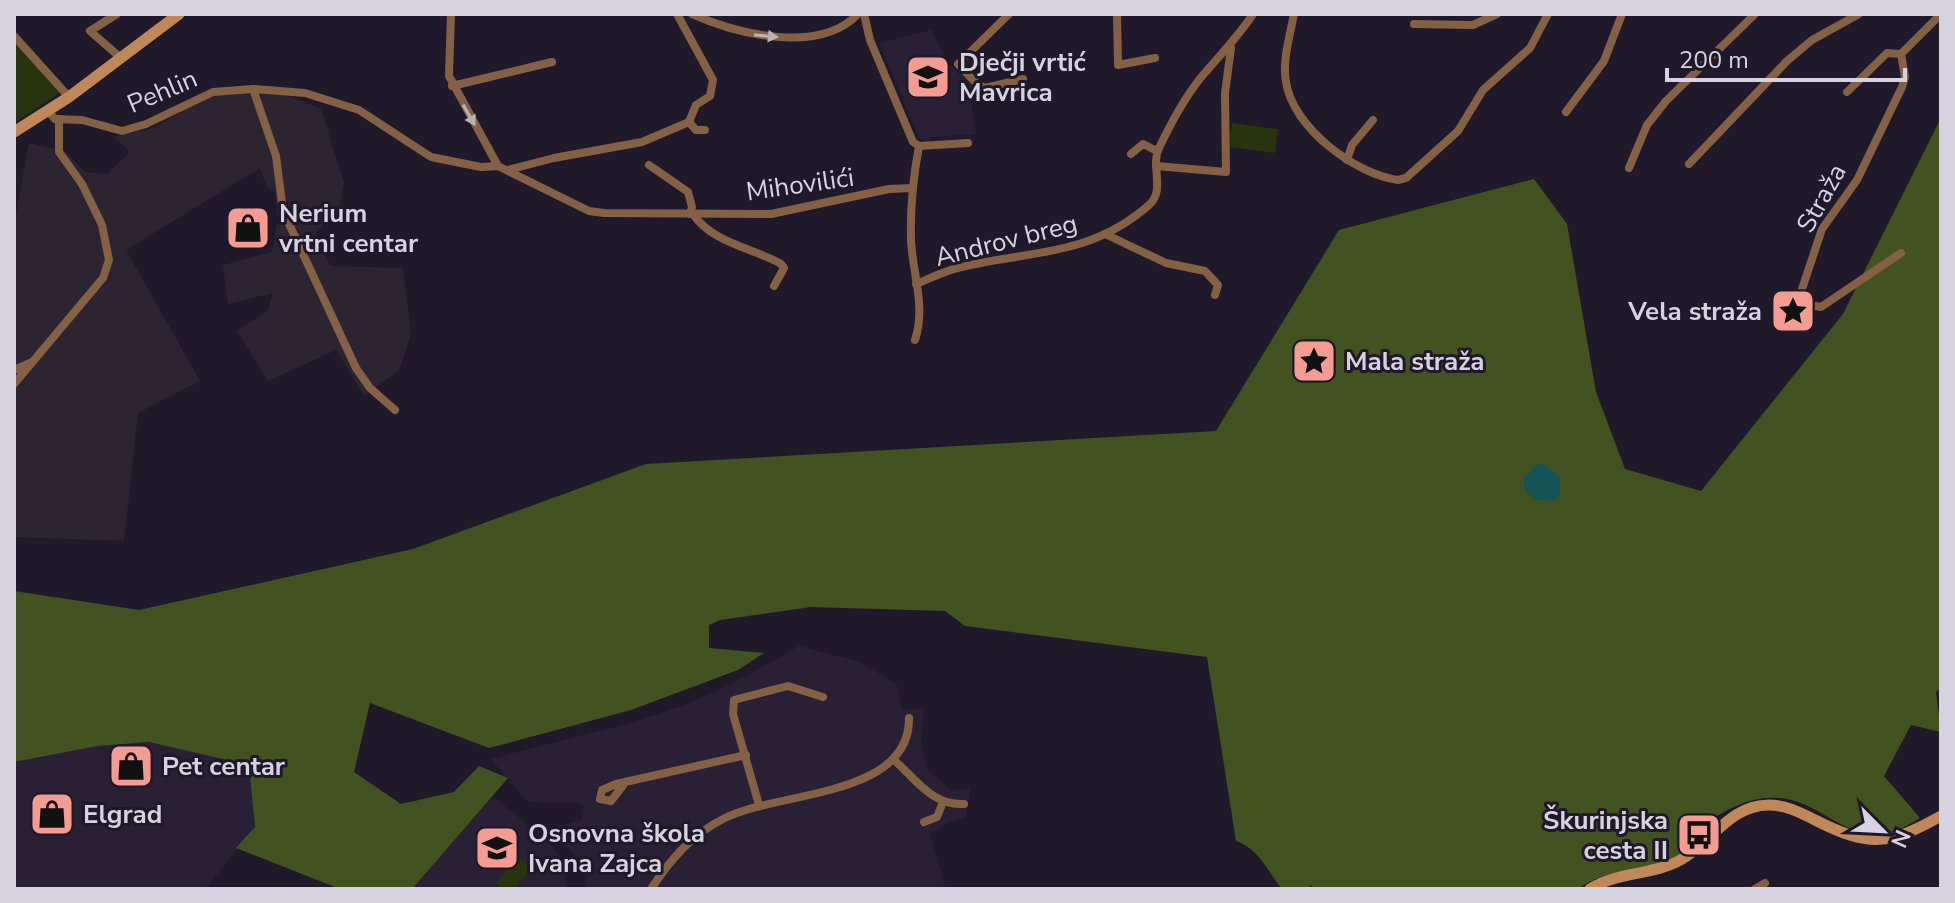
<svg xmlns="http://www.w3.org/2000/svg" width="1955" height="903" font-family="'Nunito Sans',sans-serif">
  <rect width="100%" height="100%" fill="#20192a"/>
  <g fill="#2a2036">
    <path d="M 931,30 L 950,65 L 976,89 L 969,92 L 976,134 L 931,137 L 929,141 L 919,138 L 879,43 Z"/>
    <path d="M 799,646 L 857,661 L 896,683 L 902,710 L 924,708 L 921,745 L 927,769 L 951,790 L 970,789 L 966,817 L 947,823 L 930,834 L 946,889 L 590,889 L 584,883 L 590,864 L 574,855 L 550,829 L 582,820 L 584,806 L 579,803 L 527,802 L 491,759 L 623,725 L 683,706 L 732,684 Z"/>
    <path d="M 149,742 L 249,765 L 255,828 L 205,889 L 14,889 L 14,762 L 98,746 Z"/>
    <path d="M 485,797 L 499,801 L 548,842 L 561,857 L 568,888 L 389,889 Z"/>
  </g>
  <path fill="#2d2432" d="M 265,92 L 292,97 L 321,109 L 344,183 L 339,210 L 316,232 L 330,266 L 403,268 L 411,334 L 399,371 L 364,395 L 336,350 L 268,381 L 237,331 L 268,310 L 273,293 L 228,304 L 223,265 L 272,252 L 278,218 L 275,192 L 267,187 L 260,168 L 126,250 L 200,381 L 138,413 L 124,541 L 14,537 L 14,225 L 29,143 L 65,151 L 85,172 L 107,174 L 130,152 L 114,137 L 153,128 L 211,95 Z"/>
  <g fill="#28340d">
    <path d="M 14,40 L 61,92 L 14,123 Z"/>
    <path d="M 1232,123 L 1278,129 L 1275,153 L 1229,147 Z"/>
    <path d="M 518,856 L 532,868 L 515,889 L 503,889 L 496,883 Z"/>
  </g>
  <path fill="#425321" d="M 1941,118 L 1941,688 L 1936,692 L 1941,732 L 1911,725 L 1884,776 L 1920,818 C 1849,865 1827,792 1766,798 C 1742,800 1717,814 1700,829 C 1694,835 1693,845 1687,849 C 1655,873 1610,865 1578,889 L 1315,889 L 1310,885 L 1308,889 L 1282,889 C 1268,873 1260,849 1236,841 L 1207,657 L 965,626 L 945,611 L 811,607 L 720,620 L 709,625 L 709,648 L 764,653 L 738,670 L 631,710 L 489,748 L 370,703 L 354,772 L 401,804 L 454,792 L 479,766 L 508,778 L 412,889 L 340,889 L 236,848 L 255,827 L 249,765 L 149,742 L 98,746 L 14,762 L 14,591 L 139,610 L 413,549 L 646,464 L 1216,431 L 1339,230 L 1534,179 L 1567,224 L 1596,392 L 1625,469 L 1701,491 L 1843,314 Z"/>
  <path fill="#155456" d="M 1544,464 L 1560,477 L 1560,496 L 1553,501 L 1533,499 L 1524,488 L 1524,478 L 1536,465 Z"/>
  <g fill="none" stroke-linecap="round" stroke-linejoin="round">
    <g stroke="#846145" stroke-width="8">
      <path d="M 117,14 L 90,31 L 121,58"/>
      <path d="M 451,14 L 449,76 L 498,166"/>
      <path d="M 692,14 C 737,34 819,55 858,14"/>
      <path d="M 864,14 L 870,40 L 913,142 L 919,146 C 913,178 910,209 911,241 C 913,275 926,307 915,340"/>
      <path d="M 1009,14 L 958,64 L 976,83 L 985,88 L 1023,79"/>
      <path d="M 1117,14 L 1118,65 L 1155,58"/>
      <path d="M 1294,14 C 1290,35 1282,61 1286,82 C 1293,128 1355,174 1398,180 L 1406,178 L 1458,131 L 1483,90 L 1530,48 L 1548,14"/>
      <path d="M 1414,24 L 1473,25 L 1497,14"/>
      <path d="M 14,36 L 69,97"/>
      <path d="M 452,86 L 552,62"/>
      <path d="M 253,89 L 276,156 L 283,211 L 356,368 L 370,388 L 395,410"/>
      <path d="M 1847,92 L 1887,53 L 1901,54"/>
      <path d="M 47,110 L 55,119 L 82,120 L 122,131 L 146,124 L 213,92 L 253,89 L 305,93 L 359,110 L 431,157 L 481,167 L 498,166 L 589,211 L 604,213 L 771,214 L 889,189 L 913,188"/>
      <path d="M 1566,112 L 1604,61 L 1622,14"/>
      <path d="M 689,122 L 696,130 L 705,130"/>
      <path d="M 919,146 L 968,143"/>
      <path d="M 1131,154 L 1143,144 L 1157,151"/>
      <path d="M 1347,160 L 1352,145 L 1373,120"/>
      <path d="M 1689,164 L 1787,61 L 1812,40 L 1859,14"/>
      <path d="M 649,165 L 688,192 L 692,207 L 690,214"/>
      <path d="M 1156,166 L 1226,172 L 1225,93 L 1231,48"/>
      <path d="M 1629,168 L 1647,125 L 1666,101 L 1755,14"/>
      <path d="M 508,170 L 554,158 L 642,142 L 689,122 L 696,105 L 710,96 L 713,80 L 677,14"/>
      <path d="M 693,214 C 712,243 754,248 781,264 L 784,268 L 774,286"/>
      <path d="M 1105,234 L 1166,263 L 1205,271 L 1218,285 L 1215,295"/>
      <path d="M 1901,253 L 1821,307 L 1810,305 L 1800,295 L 1822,229 L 1857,180 L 1902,87 L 1905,77 L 1901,54 L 1941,14"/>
      <path d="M 916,284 C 931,278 946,270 962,267 C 1031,250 1090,257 1149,205 C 1166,190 1150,166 1159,148 C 1171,123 1186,95 1203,75 C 1221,54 1238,37 1253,14"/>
      <path d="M 14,370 L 30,363"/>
      <path d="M 14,384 L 103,278 L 109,260 L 102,225 L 82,184 L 59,152 L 59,119"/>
      <path d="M 894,760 C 916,779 932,806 964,804"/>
      <path d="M 624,784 L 611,801 L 600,799 L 602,790 L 616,784 L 746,755"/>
      <path d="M 759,805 L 733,714 L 734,700 L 788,686 L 823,697"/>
      <path d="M 924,822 L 937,817 L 943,802"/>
      <path d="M 651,889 C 670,860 692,834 725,818 C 778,791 910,798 909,718"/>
      <path d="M 1755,889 L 1765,883"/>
    </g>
    <g stroke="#c08759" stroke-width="11">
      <path d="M 14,132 L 69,97 L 179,14"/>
      <path d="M 1590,889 C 1618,871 1653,876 1682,859 C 1713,841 1730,805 1769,805 C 1786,805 1801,813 1815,820 C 1870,848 1889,845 1941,816"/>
    </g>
  </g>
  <defs><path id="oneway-solid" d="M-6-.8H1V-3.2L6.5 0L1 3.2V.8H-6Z" transform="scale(2)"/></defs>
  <g fill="#beb0b1">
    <use href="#oneway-solid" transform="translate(766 36) rotate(6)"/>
    <use href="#oneway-solid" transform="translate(469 115) rotate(60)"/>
  </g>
  <defs>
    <g id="school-square" transform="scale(2.3)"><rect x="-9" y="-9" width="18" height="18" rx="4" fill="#f59c92" stroke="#20192a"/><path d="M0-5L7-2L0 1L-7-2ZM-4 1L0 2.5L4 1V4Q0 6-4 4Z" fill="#111"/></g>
    <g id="shop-square" transform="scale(2.3)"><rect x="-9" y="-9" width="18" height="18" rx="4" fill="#f59c92" stroke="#20192a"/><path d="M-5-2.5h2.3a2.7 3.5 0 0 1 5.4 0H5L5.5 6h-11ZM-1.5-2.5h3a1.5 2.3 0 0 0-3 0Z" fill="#111"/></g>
    <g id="sight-square" transform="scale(2.3)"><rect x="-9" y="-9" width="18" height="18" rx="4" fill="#f59c92" stroke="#20192a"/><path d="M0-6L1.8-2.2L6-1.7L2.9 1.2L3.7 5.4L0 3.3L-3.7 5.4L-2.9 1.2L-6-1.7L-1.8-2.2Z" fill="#111"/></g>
    <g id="bus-square" transform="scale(2.3)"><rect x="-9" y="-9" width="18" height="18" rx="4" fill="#f59c92" stroke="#20192a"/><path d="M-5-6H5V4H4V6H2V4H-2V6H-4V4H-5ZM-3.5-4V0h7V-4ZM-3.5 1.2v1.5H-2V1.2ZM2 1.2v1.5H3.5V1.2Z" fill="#111"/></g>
  </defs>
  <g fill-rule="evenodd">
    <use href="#school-square" x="928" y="77"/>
    <use href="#shop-square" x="248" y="228"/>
    <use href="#sight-square" x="1793" y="311"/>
    <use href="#sight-square" x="1314" y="361"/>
    <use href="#shop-square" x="131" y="766"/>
    <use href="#shop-square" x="52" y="814"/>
    <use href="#bus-square" x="1699" y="835"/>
    <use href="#school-square" x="497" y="848"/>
  </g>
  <g text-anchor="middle" stroke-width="6" stroke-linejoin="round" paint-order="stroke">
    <g font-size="26" font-weight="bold" fill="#d7d2df" stroke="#20192a" text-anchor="start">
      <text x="959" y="71">Dječji vrtić<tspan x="959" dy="30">Mavrica</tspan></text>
      <text x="279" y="222">Nerium<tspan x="279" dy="30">vrtni centar</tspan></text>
      <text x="1762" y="320" text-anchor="end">Vela straža</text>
      <text x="1345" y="370">Mala straža</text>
      <text x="162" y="775">Pet centar</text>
      <text x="83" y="823">Elgrad</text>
      <text x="1668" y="829" text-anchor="end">Škurinjska<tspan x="1668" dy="30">cesta II</tspan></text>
      <text x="528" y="842">Osnovna škola<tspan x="528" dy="30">Ivana Zajca</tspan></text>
    </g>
    <g font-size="26" fill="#d7d2df" stroke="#20192a">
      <text transform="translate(162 91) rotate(-23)" y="9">Pehlin</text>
      <text transform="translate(800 184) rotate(-8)" y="9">Mihovilići</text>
      <text transform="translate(1821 198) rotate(-61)" y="9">Straža</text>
      <text transform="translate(1006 240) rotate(-14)" y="9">Androv breg</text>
    </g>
  </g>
  <rect width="1955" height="903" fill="none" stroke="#d7d2df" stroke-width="32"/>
  <g transform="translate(1883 831) rotate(114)" stroke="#20192a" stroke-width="6" paint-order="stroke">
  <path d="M0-6L14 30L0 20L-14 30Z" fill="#d7d2df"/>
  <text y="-12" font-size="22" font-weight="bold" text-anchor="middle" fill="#d7d2df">N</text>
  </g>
  <path d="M1667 68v12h238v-12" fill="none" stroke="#d7d2df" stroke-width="4"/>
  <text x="1679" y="68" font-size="24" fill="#d7d2df" stroke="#20192a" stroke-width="6" paint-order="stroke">200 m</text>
</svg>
